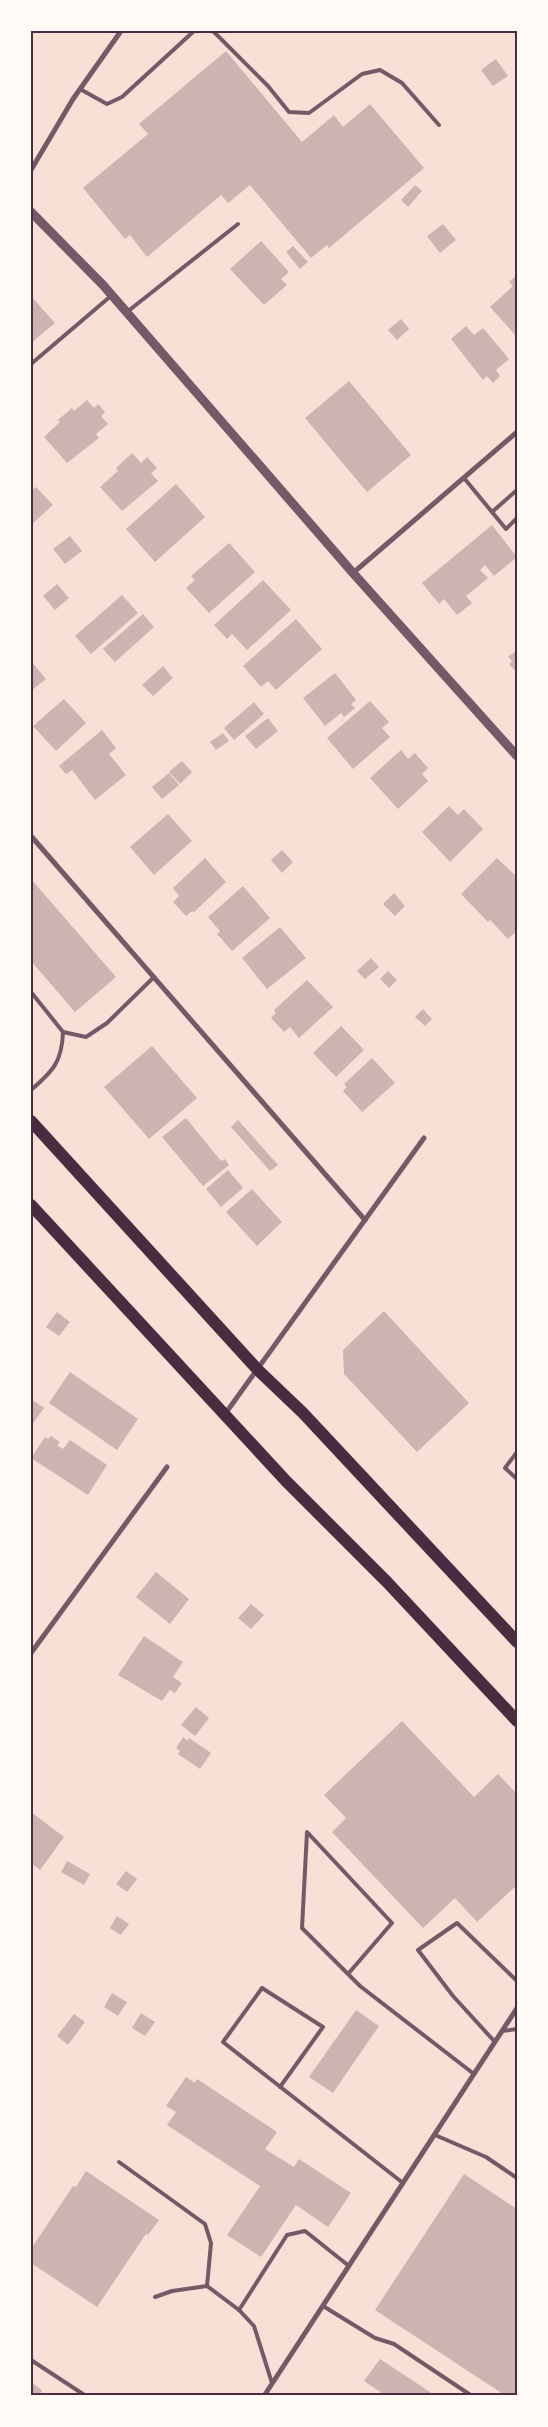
<svg xmlns="http://www.w3.org/2000/svg" width="548" height="2427" font-family="'PT Sans',sans-serif">
  <rect width="100%" height="100%" fill="#f7e1d7"/>
  <g fill="#ccb4b1">
    <path d="M 226,51 L 302,142 L 334,115 L 343,127 L 370,104 L 424,168 L 329,248 L 327,245 L 311,258 L 250,185 L 228,203 L 221,195 L 147,257 L 130,235 L 125,239 L 83,188 L 148,134 L 139,124 Z"/>
    <path d="M 496,59 L 508,76 L 493,86 L 481,70 Z"/>
    <path d="M 415,185 L 422,191 L 408,207 L 401,200 Z"/>
    <path d="M 443,224 L 456,240 L 440,253 L 427,236 Z"/>
    <path d="M 261,241 L 289,272 L 281,279 L 287,285 L 264,305 L 230,269 Z"/>
    <path d="M 293,246 L 308,262 L 300,269 L 286,252 Z"/>
    <path d="M 517,275 L 517,337 L 490,307 L 513,286 L 509,282 Z"/>
    <path d="M 31,296 L 55,323 L 31,343 Z"/>
    <path d="M 401,319 L 409,329 L 397,340 L 388,330 Z"/>
    <path d="M 466,326 L 474,335 L 483,328 L 509,359 L 496,370 L 500,376 L 493,383 L 487,376 L 483,380 L 451,339 Z"/>
    <path d="M 349,381 L 411,455 L 367,492 L 305,418 Z"/>
    <path d="M 87,400 L 94,408 L 98,404 L 105,412 L 101,416 L 108,424 L 96,434 L 99,438 L 67,463 L 44,437 L 60,422 L 58,420 L 72,408 L 74,411 Z"/>
    <path d="M 132,453 L 141,463 L 147,457 L 157,468 L 151,473 L 158,481 L 122,511 L 100,487 L 118,471 L 116,468 Z"/>
    <path d="M 176,484 L 205,517 L 155,562 L 126,529 Z"/>
    <path d="M 36,487 L 53,505 L 31,525 L 31,492 Z"/>
    <path d="M 492,525 L 517,557 L 494,576 L 485,565 L 480,570 L 488,578 L 466,596 L 472,603 L 457,615 L 444,599 L 439,604 L 422,583 Z"/>
    <path d="M 70,536 L 82,551 L 65,564 L 53,549 Z"/>
    <path d="M 229,543 L 255,572 L 209,613 L 186,588 L 195,580 L 191,576 Z"/>
    <path d="M 263,580 L 291,610 L 247,650 L 232,634 L 227,639 L 214,625 Z"/>
    <path d="M 57,584 L 69,598 L 55,610 L 43,596 Z"/>
    <path d="M 122,595 L 138,613 L 91,654 L 75,636 Z"/>
    <path d="M 143,614 L 154,627 L 115,662 L 103,649 Z"/>
    <path d="M 296,619 L 322,649 L 276,690 L 268,681 L 261,687 L 243,666 Z"/>
    <path d="M 517,650 L 517,673 L 509,664 L 512,661 L 508,657 Z"/>
    <path d="M 31,661 L 46,679 L 31,691 Z"/>
    <path d="M 163,666 L 173,678 L 153,696 L 142,685 Z"/>
    <path d="M 335,673 L 356,700 L 351,704 L 355,708 L 344,717 L 341,713 L 325,726 L 303,698 Z"/>
    <path d="M 64,699 L 86,723 L 56,751 L 33,726 Z"/>
    <path d="M 370,701 L 389,722 L 382,728 L 390,737 L 353,769 L 327,738 Z"/>
    <path d="M 254,702 L 264,714 L 234,740 L 224,728 Z"/>
    <path d="M 268,718 L 278,731 L 256,749 L 245,736 Z"/>
    <path d="M 102,730 L 116,748 L 109,754 L 126,775 L 95,800 L 72,770 L 66,774 L 59,766 Z"/>
    <path d="M 223,733 L 229,741 L 216,750 L 210,742 Z"/>
    <path d="M 401,750 L 408,759 L 415,753 L 428,768 L 422,774 L 428,781 L 398,809 L 370,778 Z"/>
    <path d="M 182,761 L 192,772 L 180,784 L 169,772 Z"/>
    <path d="M 169,773 L 179,785 L 162,799 L 152,787 Z"/>
    <path d="M 449,806 L 458,815 L 464,809 L 483,829 L 450,862 L 422,832 Z"/>
    <path d="M 168,814 L 192,841 L 154,875 L 130,847 Z"/>
    <path d="M 282,850 L 293,862 L 282,873 L 271,860 Z"/>
    <path d="M 205,858 L 226,882 L 194,912 L 192,911 L 186,916 L 173,902 L 179,896 L 173,888 Z"/>
    <path d="M 497,858 L 517,877 L 517,931 L 508,939 L 490,920 L 488,922 L 461,894 Z"/>
    <path d="M 31,879 L 116,977 L 75,1012 L 31,961 Z"/>
    <path d="M 243,886 L 270,918 L 232,951 L 217,934 L 220,931 L 208,917 Z"/>
    <path d="M 394,893 L 405,906 L 395,916 L 383,904 Z"/>
    <path d="M 280,927 L 306,958 L 267,989 L 242,958 Z"/>
    <path d="M 371,958 L 379,967 L 365,979 L 357,971 Z"/>
    <path d="M 388,971 L 397,980 L 389,988 L 380,979 Z"/>
    <path d="M 307,980 L 333,1007 L 299,1038 L 290,1027 L 284,1032 L 271,1018 L 276,1013 L 274,1010 Z"/>
    <path d="M 423,1009 L 432,1019 L 425,1026 L 415,1017 Z"/>
    <path d="M 341,1026 L 364,1050 L 336,1077 L 313,1053 Z"/>
    <path d="M 152,1046 L 197,1098 L 149,1139 L 104,1087 Z"/>
    <path d="M 372,1058 L 395,1083 L 362,1112 L 343,1091 L 347,1087 L 344,1084 Z"/>
    <path d="M 186,1118 L 221,1161 L 225,1159 L 229,1165 L 203,1186 L 162,1137 Z"/>
    <path d="M 238,1120 L 278,1165 L 270,1171 L 231,1127 Z"/>
    <path d="M 228,1170 L 243,1188 L 221,1207 L 206,1189 Z"/>
    <path d="M 252,1189 L 282,1222 L 257,1246 L 226,1212 Z"/>
    <path d="M 384,1311 L 469,1403 L 417,1452 L 344,1374 L 343,1350 Z"/>
    <path d="M 57,1312 L 70,1322 L 59,1336 L 46,1327 Z"/>
    <path d="M 70,1372 L 138,1419 L 117,1450 L 49,1403 Z"/>
    <path d="M 31,1399 L 44,1408 L 31,1426 Z"/>
    <path d="M 51,1436 L 60,1442 L 57,1445 L 63,1449 L 70,1440 L 107,1465 L 88,1495 L 31,1458 L 45,1437 L 48,1439 Z"/>
    <path d="M 156,1572 L 189,1599 L 170,1624 L 136,1597 Z"/>
    <path d="M 251,1604 L 264,1615 L 251,1629 L 238,1618 Z"/>
    <path d="M 144,1636 L 183,1662 L 173,1677 L 182,1683 L 175,1693 L 170,1690 L 162,1701 L 118,1675 Z"/>
    <path d="M 196,1707 L 209,1718 L 195,1736 L 181,1725 Z"/>
    <path d="M 402,1721 L 474,1797 L 498,1774 L 517,1794 L 517,1885 L 477,1922 L 455,1898 L 423,1928 L 332,1832 L 346,1818 L 324,1795 Z"/>
    <path d="M 183,1737 L 188,1741 L 189,1738 L 211,1753 L 200,1769 L 178,1754 L 180,1751 L 176,1748 Z"/>
    <path d="M 31,1812 L 64,1837 L 40,1870 L 31,1863 Z"/>
    <path d="M 67,1861 L 90,1874 L 84,1885 L 61,1872 Z"/>
    <path d="M 126,1871 L 137,1879 L 127,1892 L 116,1884 Z"/>
    <path d="M 117,1916 L 129,1924 L 121,1935 L 110,1928 Z"/>
    <path d="M 112,1993 L 127,2002 L 118,2016 L 104,2007 Z"/>
    <path d="M 356,2010 L 379,2026 L 333,2093 L 309,2077 Z"/>
    <path d="M 141,2013 L 155,2022 L 145,2036 L 132,2028 Z"/>
    <path d="M 74,2014 L 85,2022 L 68,2045 L 57,2036 Z"/>
    <path d="M 186,2077 L 195,2083 L 197,2079 L 277,2132 L 265,2149 L 294,2167 L 299,2159 L 351,2193 L 328,2227 L 296,2205 L 261,2257 L 227,2235 L 260,2186 L 167,2125 L 176,2112 L 166,2106 Z"/>
    <path d="M 86,2171 L 159,2220 L 148,2235 L 146,2234 L 97,2307 L 31,2263 L 31,2249 L 73,2186 L 76,2187 Z"/>
    <path d="M 464,2174 L 517,2209 L 517,2396 L 506,2396 L 375,2310 Z"/>
    <path d="M 380,2359 L 436,2396 L 386,2396 L 364,2381 Z"/>
    <path d="M 31,2382 L 42,2390 L 39,2396 L 31,2396 Z"/>
  </g>
  <g fill="none" stroke-linecap="round" stroke-linejoin="round">
    <g stroke="#755966" stroke-width="4">
      <path d="M 213,31 L 268,86 L 289,112 L 309,113 L 362,74 L 380,70 L 402,83 L 439,125"/>
      <path d="M 80,89 L 107,104 L 122,97 L 194,31"/>
      <path d="M 127,312 L 238,224"/>
      <path d="M 31,364 L 112,295"/>
      <path d="M 464,478 L 506,529 L 517,518"/>
      <path d="M 492,512 L 517,490"/>
      <path d="M 31,992 L 63,1032 C 62,1062 53,1071 31,1090"/>
      <path d="M 63,1032 L 86,1037 L 107,1023 L 154,977"/>
      <path d="M 517,1452 L 505,1468 L 517,1479"/>
      <path d="M 348,1974 L 392,1923 L 307,1832 L 302,1928 L 360,1986 L 474,2074"/>
      <path d="M 502,2031 L 517,2029"/>
      <path d="M 495,2042 L 453,1996 L 418,1950 L 457,1923 L 517,1981"/>
      <path d="M 280,2087 L 323,2027 L 262,1988 L 223,2042 L 403,2183"/>
      <path d="M 435,2135 L 486,2157 L 517,2178"/>
      <path d="M 119,2162 L 205,2224 L 211,2243 L 207,2286"/>
      <path d="M 155,2297 L 172,2291 L 207,2286 L 239,2310 L 254,2326 L 272,2383"/>
      <path d="M 323,2306 L 375,2338 L 394,2344 L 472,2396"/>
      <path d="M 239,2310 L 287,2235 L 305,2231 L 349,2266"/>
      <path d="M 31,2360 L 86,2396"/>
    </g>
    <g stroke="#755966" stroke-width="5">
      <path d="M 31,170 L 73,99 L 121,31"/>
      <path d="M 353,573 L 517,432"/>
      <path d="M 31,836 L 365,1220"/>
      <path d="M 225,1414 L 424,1138"/>
      <path d="M 31,1653 L 167,1467"/>
      <path d="M 264,2396 L 517,2008"/>
    </g>
    <path stroke="#755966" stroke-width="9" d="M 31,212 L 103,285 L 353,573 L 517,756"/>
    <g stroke="#4a2c40" stroke-width="12">
      <path d="M 31,1121 L 257,1369 L 303,1413 L 517,1642"/>
      <path d="M 31,1205 L 286,1481 L 387,1582 L 517,1721"/>
    </g>
  </g>
  <rect width="548" height="2427" fill="none" stroke="#fffaf5" stroke-width="65"/>
  <rect x="32" y="32" width="484" height="2362" fill="none" stroke="#4a2c40" stroke-width="2"/>
</svg>
